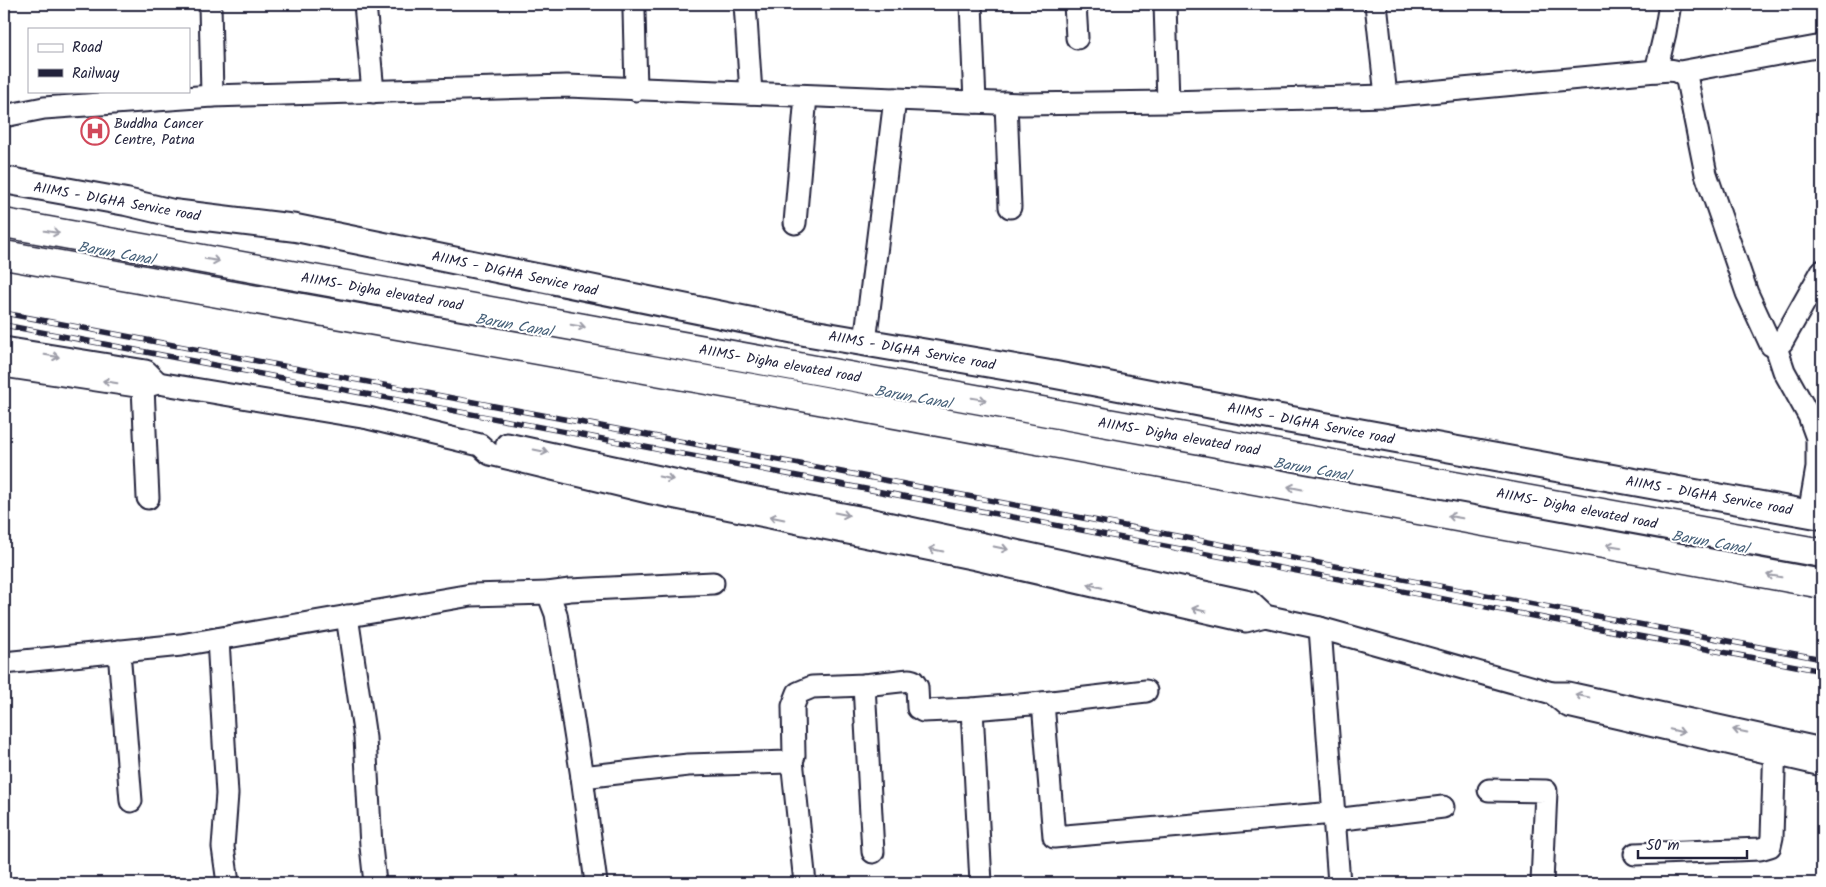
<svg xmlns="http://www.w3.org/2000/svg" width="1826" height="887" font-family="Kalam,sans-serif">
  <rect width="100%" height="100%" fill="#fff"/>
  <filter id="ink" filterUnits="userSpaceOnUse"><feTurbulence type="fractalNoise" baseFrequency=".02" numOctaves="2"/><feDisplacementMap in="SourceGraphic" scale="10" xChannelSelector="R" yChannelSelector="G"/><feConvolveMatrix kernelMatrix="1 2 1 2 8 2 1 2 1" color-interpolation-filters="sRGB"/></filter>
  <g filter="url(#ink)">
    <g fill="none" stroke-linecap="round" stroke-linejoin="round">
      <g stroke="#22223b" stroke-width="25">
        <g id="minor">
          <path d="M 210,4 L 212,96 L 567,86 L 1022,104 L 1168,102 L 1386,96 L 1656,71 C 1669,70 1679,68 1687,80 L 1706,174 L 1747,293 L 1771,345 L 1776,347 L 1782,342 L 1822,271"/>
          <path d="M 365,4 L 373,92"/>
          <path d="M 745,4 L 751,93"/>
          <path d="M 971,4 L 975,102"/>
          <path d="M 1075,4 L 1077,38"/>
          <path d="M 1165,4 L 1168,102"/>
          <path d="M 1376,4 L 1386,96"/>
          <path d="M 634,11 L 636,90"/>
          <path d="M 1656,71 L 1665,33 L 1670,4"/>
          <path d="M 1680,72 L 1822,46"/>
          <path d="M 1006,103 L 1010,207"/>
          <path d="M 4,116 L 44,108 L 212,96"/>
          <path d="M 795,223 L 806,96"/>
          <path d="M 865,342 L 895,99"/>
          <path d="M 1776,347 L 1784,371 L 1809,416 L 1817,438 L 1817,468 L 1809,514"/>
          <path d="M 4,348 L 146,371 L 158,383"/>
          <path d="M 4,366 L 143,387 L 158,383 L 368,418 L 480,445 L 490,454 L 652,493 L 976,559 L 1246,621 L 1265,616 L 1320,628 L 1552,693"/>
          <path d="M 146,374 L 143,387 L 148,498"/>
          <path d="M 507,444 L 752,497 L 864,518 L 1250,602 L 1265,616"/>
          <path d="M 548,593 L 570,590 L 713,583"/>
          <path d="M 347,616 L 365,738 L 371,846 L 375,883"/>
          <path d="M 1320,628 L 1339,883"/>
          <path d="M 218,639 L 227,794 L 223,847 L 228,883"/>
          <path d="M 119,651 L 131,801"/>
          <path d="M 4,663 L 181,645 L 471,595 L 548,593 L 556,614 L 582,777 L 596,883"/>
          <path d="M 864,685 L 873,852"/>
          <path d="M 1043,703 L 1146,691"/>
          <path d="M 972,709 L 981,883"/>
          <path d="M 1822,749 L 1568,693 L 1552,693 L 1568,706 L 1822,765"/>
          <path d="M 792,760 L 805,883"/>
          <path d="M 582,777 L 688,765 L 788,762 L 794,756 L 793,706 L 798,693 L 812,687 L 864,685 L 909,680 L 913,681 L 917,687 L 918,708 L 923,711 L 972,709 L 1043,703 L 1054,837 L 1334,813"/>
          <path d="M 1489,790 L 1546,791 L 1542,883"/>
          <path d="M 1334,820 L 1443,807"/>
          <path d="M 1635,854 L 1760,849 L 1770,846 L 1772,837 L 1775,741"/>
        </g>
      </g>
      <g stroke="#22223b" stroke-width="30">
        <path id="major" d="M 4,180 L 126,202 L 173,213 L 296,228 L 810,333 L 1056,375 L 1275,417 L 1822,516"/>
      </g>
      <g stroke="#22223b" stroke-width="31">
        <g id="highway">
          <path d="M 4,223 C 610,331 1216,444 1822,553"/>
          <path d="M 4,255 L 797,396 L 1822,584"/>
        </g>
      </g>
      <use href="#minor" stroke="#fff" stroke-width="21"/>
      <use href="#major" stroke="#fff" stroke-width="26"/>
      <use href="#highway" stroke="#fff" stroke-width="28"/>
      <g stroke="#22223b" stroke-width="5.5">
        <g id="rail">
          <path d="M 4,313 L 590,424 L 1822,659"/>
          <path d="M 4,325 L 1822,671"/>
        </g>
      </g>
      <use href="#rail" stroke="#fff" stroke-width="4" stroke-dasharray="11" stroke-linecap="butt"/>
    </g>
    <defs><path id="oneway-shaft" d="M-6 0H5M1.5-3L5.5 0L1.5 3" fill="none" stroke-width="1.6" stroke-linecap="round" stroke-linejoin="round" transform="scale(1.25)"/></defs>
    <g stroke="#9c9ca7">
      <use href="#oneway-shaft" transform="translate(52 232) rotate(10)"/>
      <use href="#oneway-shaft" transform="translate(212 260) rotate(10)"/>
      <use href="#oneway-shaft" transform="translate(578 326) rotate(10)"/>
      <use href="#oneway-shaft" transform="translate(52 356) rotate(9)"/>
      <use href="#oneway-shaft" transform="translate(110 382) rotate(-171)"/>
      <use href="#oneway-shaft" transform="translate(979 399) rotate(10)"/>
      <use href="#oneway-shaft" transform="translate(541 451) rotate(12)"/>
      <use href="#oneway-shaft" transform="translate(666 478) rotate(12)"/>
      <use href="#oneway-shaft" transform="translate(1295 488) rotate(-169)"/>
      <use href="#oneway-shaft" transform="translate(842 514) rotate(11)"/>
      <use href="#oneway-shaft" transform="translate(1455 517) rotate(-170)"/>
      <use href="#oneway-shaft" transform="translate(777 518) rotate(-168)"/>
      <use href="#oneway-shaft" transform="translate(1614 546) rotate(-170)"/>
      <use href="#oneway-shaft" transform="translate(1001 548) rotate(12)"/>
      <use href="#oneway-shaft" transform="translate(936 550) rotate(-168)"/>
      <use href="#oneway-shaft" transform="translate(1774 576) rotate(-170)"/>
      <use href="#oneway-shaft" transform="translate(1095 586) rotate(-167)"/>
      <use href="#oneway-shaft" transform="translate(1199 610) rotate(-167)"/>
      <use href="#oneway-shaft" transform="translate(1582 696) rotate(-168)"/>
      <use href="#oneway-shaft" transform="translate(1677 731) rotate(13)"/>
      <use href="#oneway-shaft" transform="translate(1740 731) rotate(-168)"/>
    </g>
  </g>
  <defs>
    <g id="hospital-ring" transform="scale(1.4375)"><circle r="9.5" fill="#fff" stroke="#d1495b" stroke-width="1.5"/><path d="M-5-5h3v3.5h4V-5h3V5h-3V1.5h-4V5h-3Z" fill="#d1495b"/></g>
  </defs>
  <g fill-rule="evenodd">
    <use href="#hospital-ring" x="95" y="131"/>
  </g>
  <g text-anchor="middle" stroke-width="4" stroke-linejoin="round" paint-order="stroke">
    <g font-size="14" fill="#22223b" stroke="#fff" text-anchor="start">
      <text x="114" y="128">Buddha Cancer<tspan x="114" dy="16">Centre, Patna</tspan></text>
    </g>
    <g font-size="14" fill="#22223b" stroke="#fff">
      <text transform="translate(117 201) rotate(10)" y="5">AIIMS - DIGHA Service road</text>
      <text transform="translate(515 273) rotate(12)" y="5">AIIMS - DIGHA Service road</text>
      <text transform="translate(382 291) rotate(10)" y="5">AIIMS- Digha elevated road</text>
      <text transform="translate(912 350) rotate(10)" y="5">AIIMS - DIGHA Service road</text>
      <text transform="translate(780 363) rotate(10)" y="5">AIIMS- Digha elevated road</text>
      <text transform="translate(1311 423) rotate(11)" y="5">AIIMS - DIGHA Service road</text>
      <text transform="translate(1179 436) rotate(10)" y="5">AIIMS- Digha elevated road</text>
      <text transform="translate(1709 495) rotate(10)" y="5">AIIMS - DIGHA Service road</text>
      <text transform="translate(1577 508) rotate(11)" y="5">AIIMS- Digha elevated road</text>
    </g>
    <g font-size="15" font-style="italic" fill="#466079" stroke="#fff">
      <text transform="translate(116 253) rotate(10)" y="5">Barun Canal</text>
      <text transform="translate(514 325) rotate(10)" y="5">Barun Canal</text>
      <text transform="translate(913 397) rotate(10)" y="5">Barun Canal</text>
      <text transform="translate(1312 469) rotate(10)" y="5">Barun Canal</text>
      <text transform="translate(1710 542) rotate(10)" y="5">Barun Canal</text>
    </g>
  </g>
  <rect width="1826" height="887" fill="none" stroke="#fff" stroke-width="20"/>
  <rect x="10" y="10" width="1806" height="867" fill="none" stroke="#22223b" stroke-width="2" filter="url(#ink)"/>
  <rect x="28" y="28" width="162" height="65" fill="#ffffff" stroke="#a7a7b1"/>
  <rect x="38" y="44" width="25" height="8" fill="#ffffff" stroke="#a7a7b1"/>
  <text x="72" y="52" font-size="15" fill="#22223b">Road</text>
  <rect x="38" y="69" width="25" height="8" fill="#22223b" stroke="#a7a7b1"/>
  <text x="72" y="78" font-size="15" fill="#22223b">Railway</text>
  <path d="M1638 850v8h109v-8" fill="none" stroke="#22223b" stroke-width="2.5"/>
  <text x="1646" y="850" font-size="15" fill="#22223b" stroke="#ffffff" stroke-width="4" paint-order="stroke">50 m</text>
</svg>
